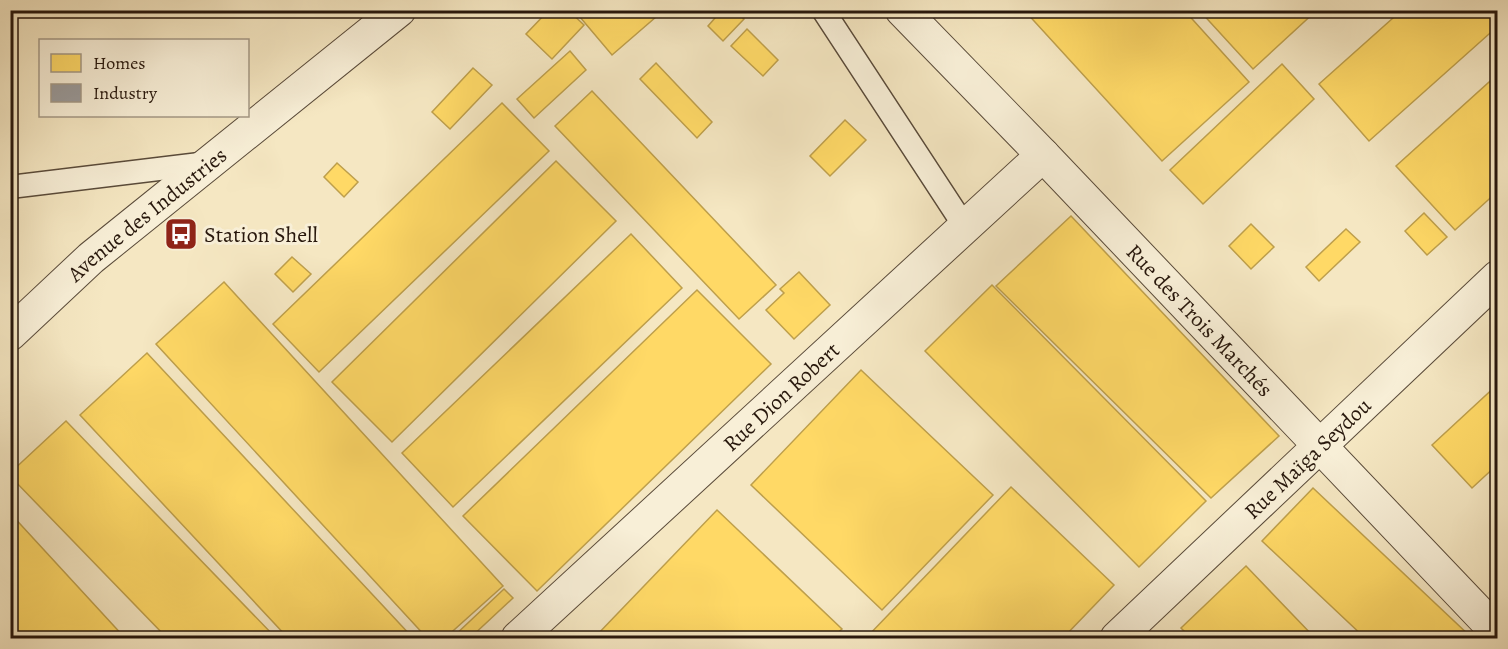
<svg xmlns="http://www.w3.org/2000/svg" width="1508" height="649" font-family="Alegreya,serif">
  <rect width="100%" height="100%" fill="#f5e7c2"/>
  <filter id="stains"><feTurbulence type="fractalNoise" baseFrequency=".00333" numOctaves="4"/><feColorMatrix values="0 0 0 0 .2 0 0 0 0 .09 0 0 0 0 .02 0 0 0 .5 -.17"/></filter>
  <radialGradient id="worn" r=".72"><stop offset=".6" stop-color="#630" stop-opacity="0"/><stop offset="1" stop-color="#630" stop-opacity=".3"/></radialGradient>
  <g fill="#ffd966" stroke="#be9f4b" stroke-width="1.5">
    <path d="M 549,10 L 568,10 L 584,25 L 552,59 L 526,34 Z"/>
    <path d="M 574,10 L 664,10 L 612,55 Z"/>
    <path d="M 722,10 L 735,10 L 744,19 L 723,41 L 708,26 Z"/>
    <path d="M 1024,10 L 1184,10 L 1249,82 L 1162,161 Z"/>
    <path d="M 1199,10 L 1317,10 L 1253,69 Z"/>
    <path d="M 1402,10 L 1498,10 L 1498,26 L 1369,141 L 1319,84 Z"/>
    <path d="M 747,29 L 778,60 L 763,76 L 731,46 Z"/>
    <path d="M 570,51 L 586,70 L 534,118 L 517,99 Z"/>
    <path d="M 656,63 L 712,122 L 697,138 L 640,79 Z"/>
    <path d="M 1282,64 L 1314,99 L 1203,204 L 1170,170 Z"/>
    <path d="M 473,68 L 492,85 L 450,129 L 432,112 Z"/>
    <path d="M 1498,74 L 1498,191 L 1455,230 L 1396,166 Z"/>
    <path d="M 592,91 L 776,285 L 739,319 L 555,126 Z"/>
    <path d="M 502,103 L 549,151 L 319,372 L 273,324 Z"/>
    <path d="M 845,120 L 866,140 L 830,176 L 810,156 Z"/>
    <path d="M 556,161 L 616,221 L 392,442 L 332,382 Z"/>
    <path d="M 337,163 L 358,182 L 344,197 L 324,177 Z"/>
    <path d="M 1424,213 L 1447,237 L 1427,255 L 1405,231 Z"/>
    <path d="M 1071,216 L 1279,436 L 1211,498 L 996,286 Z"/>
    <path d="M 1251,224 L 1274,247 L 1251,269 L 1229,246 Z"/>
    <path d="M 1346,229 L 1360,242 L 1319,281 L 1306,267 Z"/>
    <path d="M 631,234 L 682,288 L 453,507 L 402,453 Z"/>
    <path d="M 292,257 L 311,274 L 293,292 L 275,274 Z"/>
    <path d="M 799,272 L 830,305 L 794,339 L 766,310 L 784,293 L 780,289 Z"/>
    <path d="M 224,282 L 503,586 L 445,638 L 427,638 L 156,344 Z"/>
    <path d="M 992,285 L 1206,501 L 1139,567 L 925,351 Z"/>
    <path d="M 697,290 L 771,364 L 537,591 L 463,516 Z"/>
    <path d="M 147,353 L 413,638 L 288,638 L 80,415 Z"/>
    <path d="M 861,370 L 993,495 L 882,610 L 751,485 Z"/>
    <path d="M 1498,384 L 1498,464 L 1472,488 L 1432,445 Z"/>
    <path d="M 66,421 L 276,638 L 167,638 L 10,476 L 10,473 Z"/>
    <path d="M 1011,487 L 1114,585 L 1063,638 L 866,638 Z"/>
    <path d="M 1313,488 L 1472,638 L 1365,638 L 1262,541 Z"/>
    <path d="M 717,510 L 842,629 L 832,638 L 594,638 Z"/>
    <path d="M 10,513 L 125,638 L 10,638 Z"/>
    <path d="M 1246,566 L 1315,638 L 1191,638 L 1181,628 Z"/>
    <path d="M 504,589 L 513,598 L 470,638 L 452,638 Z"/>
  </g>
  <path fill="#999" stroke="#77726f" stroke-width="1.5" d="M 10,43 L 17,50 L 10,56 Z"/>
  <g fill="none" stroke-linecap="round" stroke-linejoin="round">
    <g stroke="#5a4b3a" stroke-width="25">
      <g id="service">
        <path d="M 823,10 L 965,227"/>
        <path d="M 10,187 L 208,163"/>
      </g>
    </g>
    <g stroke="#5a4b3a" stroke-width="35">
      <g id="minor">
        <path id="s1" d="M 902,10 L 1043,155 L 1498,633"/>
        <path id="s2" d="M 518,638 L 1043,155"/>
        <path id="s3" d="M 1117,638 L 1498,277"/>
      </g>
    </g>
    <g stroke="#5a4b3a" stroke-width="35">
      <g id="tertiary">
        <path id="s4" d="M 10,334 L 91,258 L 399,10"/>
      </g>
    </g>
    <use href="#service" stroke="#f8efd7" stroke-width="22"/>
    <use href="#minor" stroke="#f8efd7" stroke-width="33"/>
    <use href="#tertiary" stroke="#f8efd7" stroke-width="33"/>
  </g>
  <defs>
    <g id="bus-square" transform="scale(1.725)"><rect x="-9" y="-9" width="18" height="18" rx="4" fill="#8f2418" stroke="#f8efd7"/><path d="M-5-6H5V4H4V6H2V4H-2V6H-4V4H-5ZM-3.5-4V0h7V-4ZM-3.5 1.2v1.5H-2V1.2ZM2 1.2v1.5H3.5V1.2Z" fill="#fff"/></g>
  </defs>
  <g fill-rule="evenodd">
    <use href="#bus-square" x="181" y="234"/>
  </g>
  <g text-anchor="middle" stroke-width="6" stroke-linejoin="round" paint-order="stroke">
    <g font-size="22" fill="#27170c" stroke="#f8efd7">
      <text dy="8" stroke="none"><textPath href="#s4" startOffset="182">Avenue des Industries</textPath></text>
      <text dy="8" stroke="none"><textPath href="#s1" startOffset="430">Rue des Trois Marchés</textPath></text>
      <text dy="8" stroke="none"><textPath href="#s2" startOffset="357">Rue Dion Robert</textPath></text>
      <text dy="8" stroke="none"><textPath href="#s3" startOffset="262">Rue Maïga Seydou</textPath></text>
    </g>
    <g font-size="22" fill="#27170c" stroke="#f8efd7" text-anchor="start">
      <text x="204" y="242">Station Shell</text>
    </g>
  </g>
  <rect width="1508" height="649" fill="none" stroke="#f5e7c2" stroke-width="36"/>
  <rect x="12" y="12" width="1484" height="625" fill="none" stroke="#27170c" stroke-width="3"/>
  <rect x="18" y="18" width="1472" height="613" fill="none" stroke="#27170c" stroke-width="1.5"/>
  <rect x="39" y="39" width="210" height="78" fill="#f8efd7" stroke="#a49986" stroke-width="1.5"/>
  <rect x="51" y="54" width="30" height="18" fill="#ffd966" stroke="#a49986" stroke-width="1.5"/>
  <text x="93" y="69" font-size="18" fill="#27170c">Homes</text>
  <rect x="51" y="84" width="30" height="18" fill="#999999" stroke="#a49986" stroke-width="1.5"/>
  <text x="93" y="99" font-size="18" fill="#27170c">Industry</text>
  <rect width="100%" height="100%" filter="url(#stains)"/>
  <rect width="100%" height="100%" fill="url(#worn)"/>
</svg>
